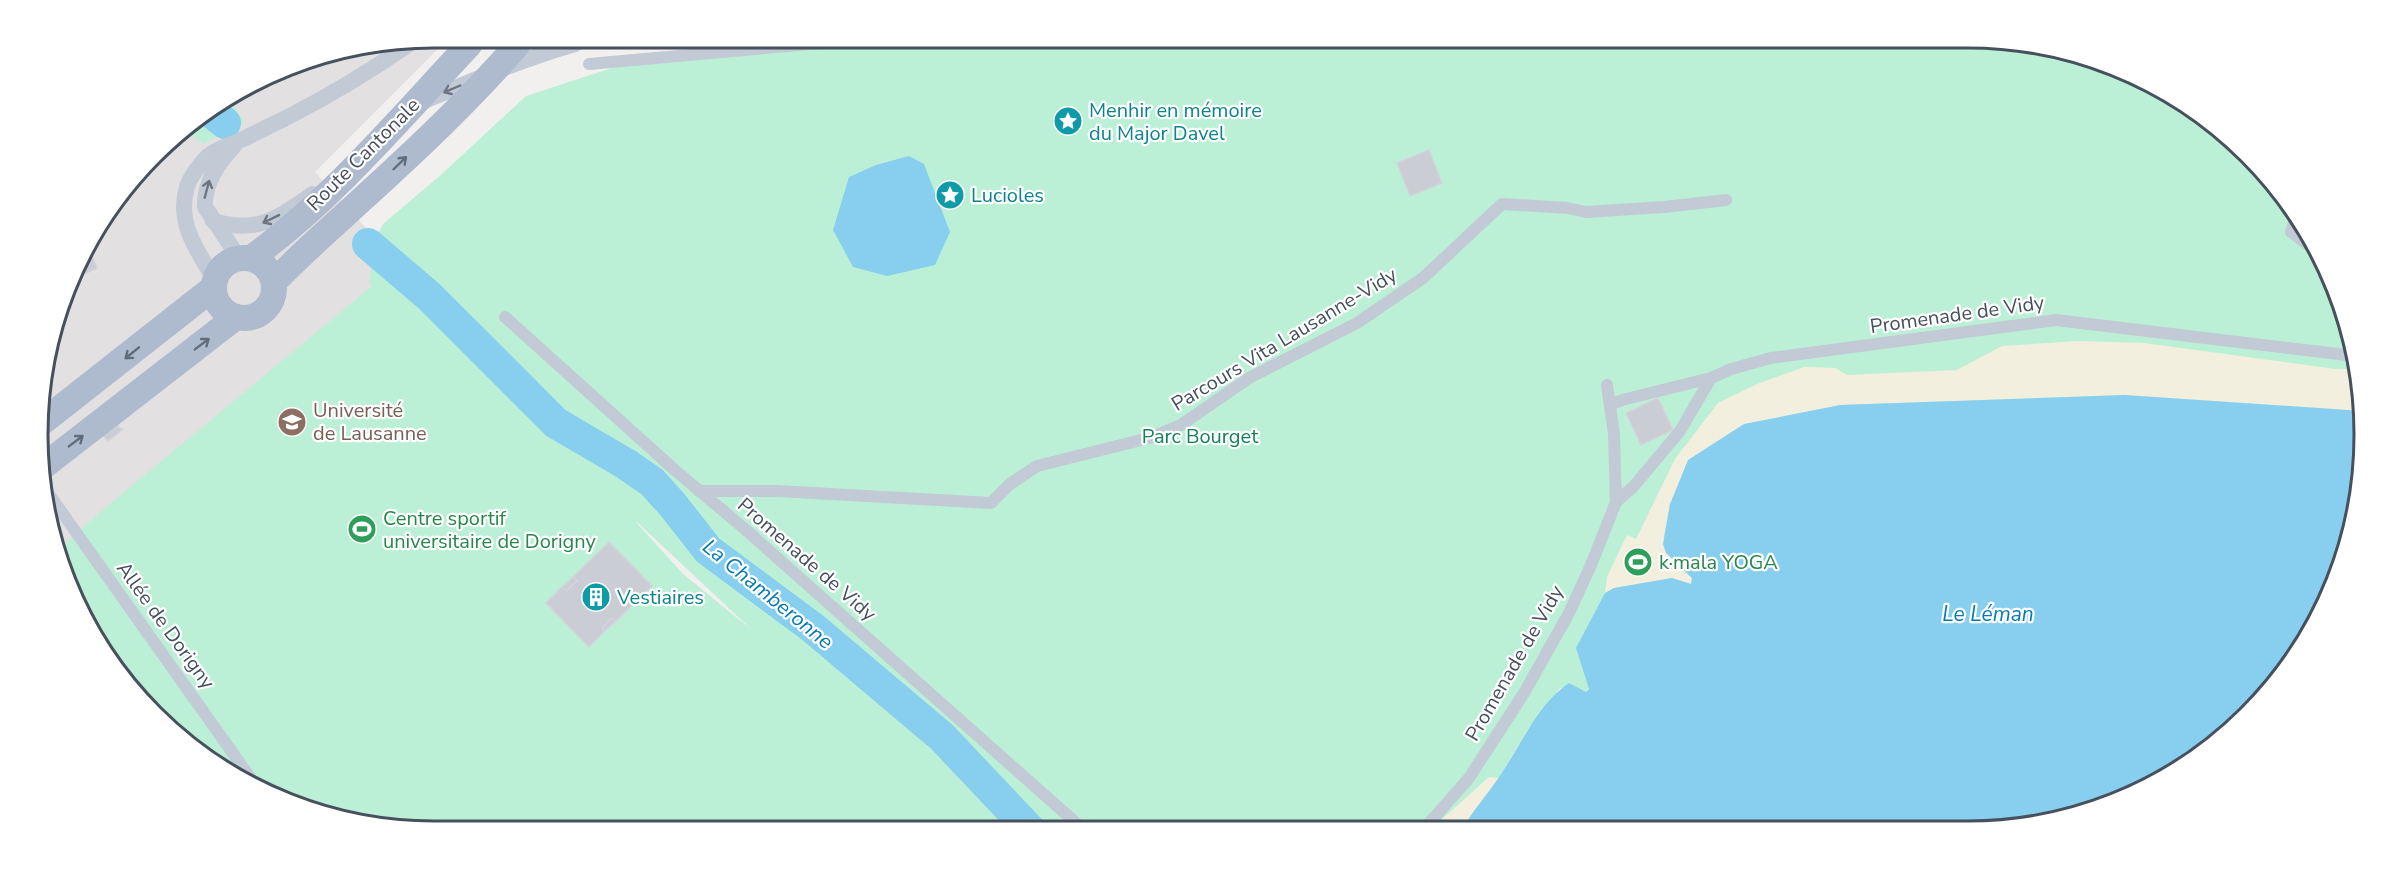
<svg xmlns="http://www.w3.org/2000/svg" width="2402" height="869" font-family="'Nunito Sans',sans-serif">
  <rect width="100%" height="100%" fill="#f2efef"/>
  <path fill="#e3e0e1" d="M 357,45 L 442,45 L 315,172 L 683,574 L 992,830 L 435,831 L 332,818 L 214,764 L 154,715 L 105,655 L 51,537 L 38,461 L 41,383 L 79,259 L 120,193 L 172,136 L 283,68 Z"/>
  <g fill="#bcf0d6" fill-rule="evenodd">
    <path d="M 1967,38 C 1990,40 2013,43 2035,46 C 2047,48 2060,48 2071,51 C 2231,96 2356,244 2362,411 L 2125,395 L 1577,648 L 1589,688 L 1586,692 L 1560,688 L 1527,730 L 1499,778 L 1462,829 L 435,831 L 332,818 L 214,764 L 154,715 L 105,655 L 57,551 L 106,507 L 372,286 L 369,282 L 374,249 L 368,244 L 377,236 L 383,224 L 443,173 L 526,96 L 627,63 L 874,43 ZM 636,522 L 638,523 L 752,630 L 683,574 Z"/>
    <path d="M 230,100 L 244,122 L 203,144 L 184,129 Z"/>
  </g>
  <g fill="#f3efdf">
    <path d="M 2079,341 L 2144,343 L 2335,369 L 2358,369 L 2361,382 L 2362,411 L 2125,395 L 1840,405 L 1670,504 C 1662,551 1657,545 1692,578 L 1691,584 L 1672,578 L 1614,588 L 1605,593 L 1607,577 L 1627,535 L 1636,539 L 1675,459 L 1718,403 L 1757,384 L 1804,367 L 1835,368 L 1847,375 L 1957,370 L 2002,346 Z"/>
    <path d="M 1489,777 L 1499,778 L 1462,829 L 1431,829 Z"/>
  </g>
  <g fill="#88ceef">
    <path d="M 909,156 L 924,164 L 950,232 L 935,265 L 887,276 L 853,267 L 833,230 L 849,177 L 876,165 Z"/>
    <path d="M 2125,395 L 2362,411 L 2364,460 L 2351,537 L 2311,633 L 2230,733 L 2143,791 L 2020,828 L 1462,829 C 1472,812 1486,796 1497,780 C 1519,749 1537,704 1569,683 L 1586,692 L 1589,689 L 1576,648 L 1605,593 L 1614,588 L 1672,578 L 1691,584 L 1692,578 L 1666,553 L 1663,544 L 1670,504 L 1688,460 L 1744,424 L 1840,405 Z"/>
  </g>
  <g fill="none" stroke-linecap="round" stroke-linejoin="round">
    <g stroke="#88ceef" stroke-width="32">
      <path d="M 211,112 L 225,123"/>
      <path d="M 368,244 L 429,296 L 556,423 L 626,464 L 652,482 L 672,504 L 708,550 L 813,628 L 942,737 L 1030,830"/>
    </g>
  </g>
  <g fill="#cbcdd5" stroke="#d3d4db" stroke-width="1.5">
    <path d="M 1429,150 L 1442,183 L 1410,196 L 1397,163 Z"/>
    <path d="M 87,245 L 97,268 L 73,279 L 79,259 Z"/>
    <path d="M 1658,398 L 1673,430 L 1641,445 L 1626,413 Z"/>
    <path d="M 118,425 L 119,428 L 123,429 L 108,441 L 103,436 Z"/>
    <path d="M 609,542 L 652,586 L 615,622 L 611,618 L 602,628 L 605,631 L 589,647 L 546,603 L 562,587 L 566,591 L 577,581 L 573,577 Z"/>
    <path d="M 573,577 L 577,581 L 566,591 L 562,587 Z"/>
    <path d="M 611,618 L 615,622 L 605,631 L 602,628 Z"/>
  </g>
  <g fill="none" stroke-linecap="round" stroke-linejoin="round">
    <g stroke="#c2cad5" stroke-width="12">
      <path d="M 589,64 L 821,43"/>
      <path d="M 2296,215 L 2291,232 L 2320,254"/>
      <path d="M 505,317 L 677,472 L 746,530 L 1084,830"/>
      <path d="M 1610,405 L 1622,400 L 1711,378 L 1731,369 L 1771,358 L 2056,320 L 2355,356"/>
      <path d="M 46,490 L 254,783"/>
      <path d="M 699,491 L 777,491 L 991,503 L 1010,484 L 1037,466 L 1149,438 L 1181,425 L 1249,378 L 1357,323 L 1423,278 L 1502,204 L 1568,208 L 1586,212 L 1664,207 L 1726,200"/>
      <path d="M 1616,502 L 1634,486 L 1680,431 L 1711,378"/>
      <path d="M 1424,829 L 1469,778 L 1524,693 L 1569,613 L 1591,565 L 1616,502 L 1614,434 L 1607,385"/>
    </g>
    <g stroke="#c2cad5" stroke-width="16">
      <path d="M 422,102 C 472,81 522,59 575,44"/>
      <path d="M 234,146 C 218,164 204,182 205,207 L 239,258"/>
      <path d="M 213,221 C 258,234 276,219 313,194"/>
      <path d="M 215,280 C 197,251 176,222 187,187 C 190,177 200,164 208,156 C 217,148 230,145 241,140 C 256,133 271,125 286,118 C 329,96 369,72 408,45"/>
    </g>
    <g stroke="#aebbcf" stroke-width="26">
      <circle cx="244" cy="288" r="30"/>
      <path d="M 251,258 C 332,200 401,117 469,45"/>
      <path d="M 274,282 C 301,254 330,229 358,203 C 413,153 469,101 518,44"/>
      <path d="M 40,424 L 213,288"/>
      <path d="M 40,469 L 236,317"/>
    </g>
  </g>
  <defs><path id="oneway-shaft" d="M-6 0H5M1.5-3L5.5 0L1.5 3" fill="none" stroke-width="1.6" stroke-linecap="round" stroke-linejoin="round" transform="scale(1.5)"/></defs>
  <g stroke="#6c7581">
    <use href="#oneway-shaft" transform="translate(452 89) rotate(157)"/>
    <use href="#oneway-shaft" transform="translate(207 189) rotate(-75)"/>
    <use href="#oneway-shaft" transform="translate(271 219) rotate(154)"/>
  </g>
  <g stroke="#616b7a">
    <use href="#oneway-shaft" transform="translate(400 163) rotate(-44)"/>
    <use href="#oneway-shaft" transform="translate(202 344) rotate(-37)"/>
    <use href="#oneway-shaft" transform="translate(132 353) rotate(141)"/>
    <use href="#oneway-shaft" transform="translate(76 441) rotate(-37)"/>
  </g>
  <defs>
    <g id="sight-disc" transform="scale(1.5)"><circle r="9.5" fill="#0f9aa8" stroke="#fff"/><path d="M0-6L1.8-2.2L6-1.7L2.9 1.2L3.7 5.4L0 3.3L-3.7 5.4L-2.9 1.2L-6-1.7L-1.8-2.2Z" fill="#fff"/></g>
    <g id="university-disc" transform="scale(1.5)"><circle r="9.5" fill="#8d6e63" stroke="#fff"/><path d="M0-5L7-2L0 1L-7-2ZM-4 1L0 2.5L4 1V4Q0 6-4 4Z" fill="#fff"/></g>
    <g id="stadium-disc" transform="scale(1.5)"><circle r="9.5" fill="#2e9e5b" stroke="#fff"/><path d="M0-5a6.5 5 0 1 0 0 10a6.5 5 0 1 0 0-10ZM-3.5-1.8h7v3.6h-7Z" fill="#fff"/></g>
    <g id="building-disc" transform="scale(1.5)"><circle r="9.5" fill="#0f9aa8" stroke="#fff"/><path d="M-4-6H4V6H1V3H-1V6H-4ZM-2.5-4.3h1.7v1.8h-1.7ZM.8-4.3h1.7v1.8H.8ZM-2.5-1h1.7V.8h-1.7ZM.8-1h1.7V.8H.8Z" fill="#fff"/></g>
  </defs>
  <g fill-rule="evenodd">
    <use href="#sight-disc" x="1068" y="121"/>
    <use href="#sight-disc" x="950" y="195"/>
    <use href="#university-disc" x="292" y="422"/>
    <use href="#stadium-disc" x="362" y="529"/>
    <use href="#stadium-disc" x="1638" y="562"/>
    <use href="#building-disc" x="596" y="597"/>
  </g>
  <g text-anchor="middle" stroke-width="4.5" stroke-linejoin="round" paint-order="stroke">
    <g font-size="20" fill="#0d838f" stroke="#fff" text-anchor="start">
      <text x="1089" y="117">Menhir en mémoire<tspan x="1089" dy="23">du Major Davel</tspan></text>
      <text x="971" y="202">Lucioles</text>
      <text x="617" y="604">Vestiaires</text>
    </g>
    <g font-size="20" fill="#47505d" stroke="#fff">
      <text transform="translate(363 154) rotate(-45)" y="7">Route Cantonale</text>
      <text transform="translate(1957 314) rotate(-8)" y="7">Promenade de Vidy</text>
      <text transform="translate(1284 339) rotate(-31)" y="7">Parcours Vita Lausanne-Vidy</text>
      <text transform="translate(807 559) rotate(41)" y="7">Promenade de Vidy</text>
      <text transform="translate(166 625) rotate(54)" y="7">Allée de Dorigny</text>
      <text transform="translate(1514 663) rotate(-60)" y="7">Promenade de Vidy</text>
    </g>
    <g font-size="20" fill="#785e54" stroke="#fff" text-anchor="start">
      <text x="313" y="417">Université<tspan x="313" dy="23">de Lausanne</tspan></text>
    </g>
    <g font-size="20" fill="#148157" stroke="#fff">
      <text x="1200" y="443">Parc Bourget</text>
    </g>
    <g font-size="20" fill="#27864d" stroke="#fff" text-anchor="start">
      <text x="383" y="525">Centre sportif<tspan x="383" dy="23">universitaire de Dorigny</tspan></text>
      <text x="1659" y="569">k·mala YOGA</text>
    </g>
    <g font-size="21" font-style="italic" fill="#087aaf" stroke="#fff">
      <text transform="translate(768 594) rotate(39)" y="7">La Chamberonne</text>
      <text x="1988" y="621">Le Léman</text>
    </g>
  </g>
  <path d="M0 0H2402V869H0ZM434 48H1968A386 386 0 0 1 2354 434V435A386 386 0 0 1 1968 821H434A386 386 0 0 1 48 435V434A386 386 0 0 1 434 48Z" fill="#fff" fill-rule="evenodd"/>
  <path fill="none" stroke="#47505d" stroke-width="3" d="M434 48H1968A386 386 0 0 1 2354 434V435A386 386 0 0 1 1968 821H434A386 386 0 0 1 48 435V434A386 386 0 0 1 434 48Z"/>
</svg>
